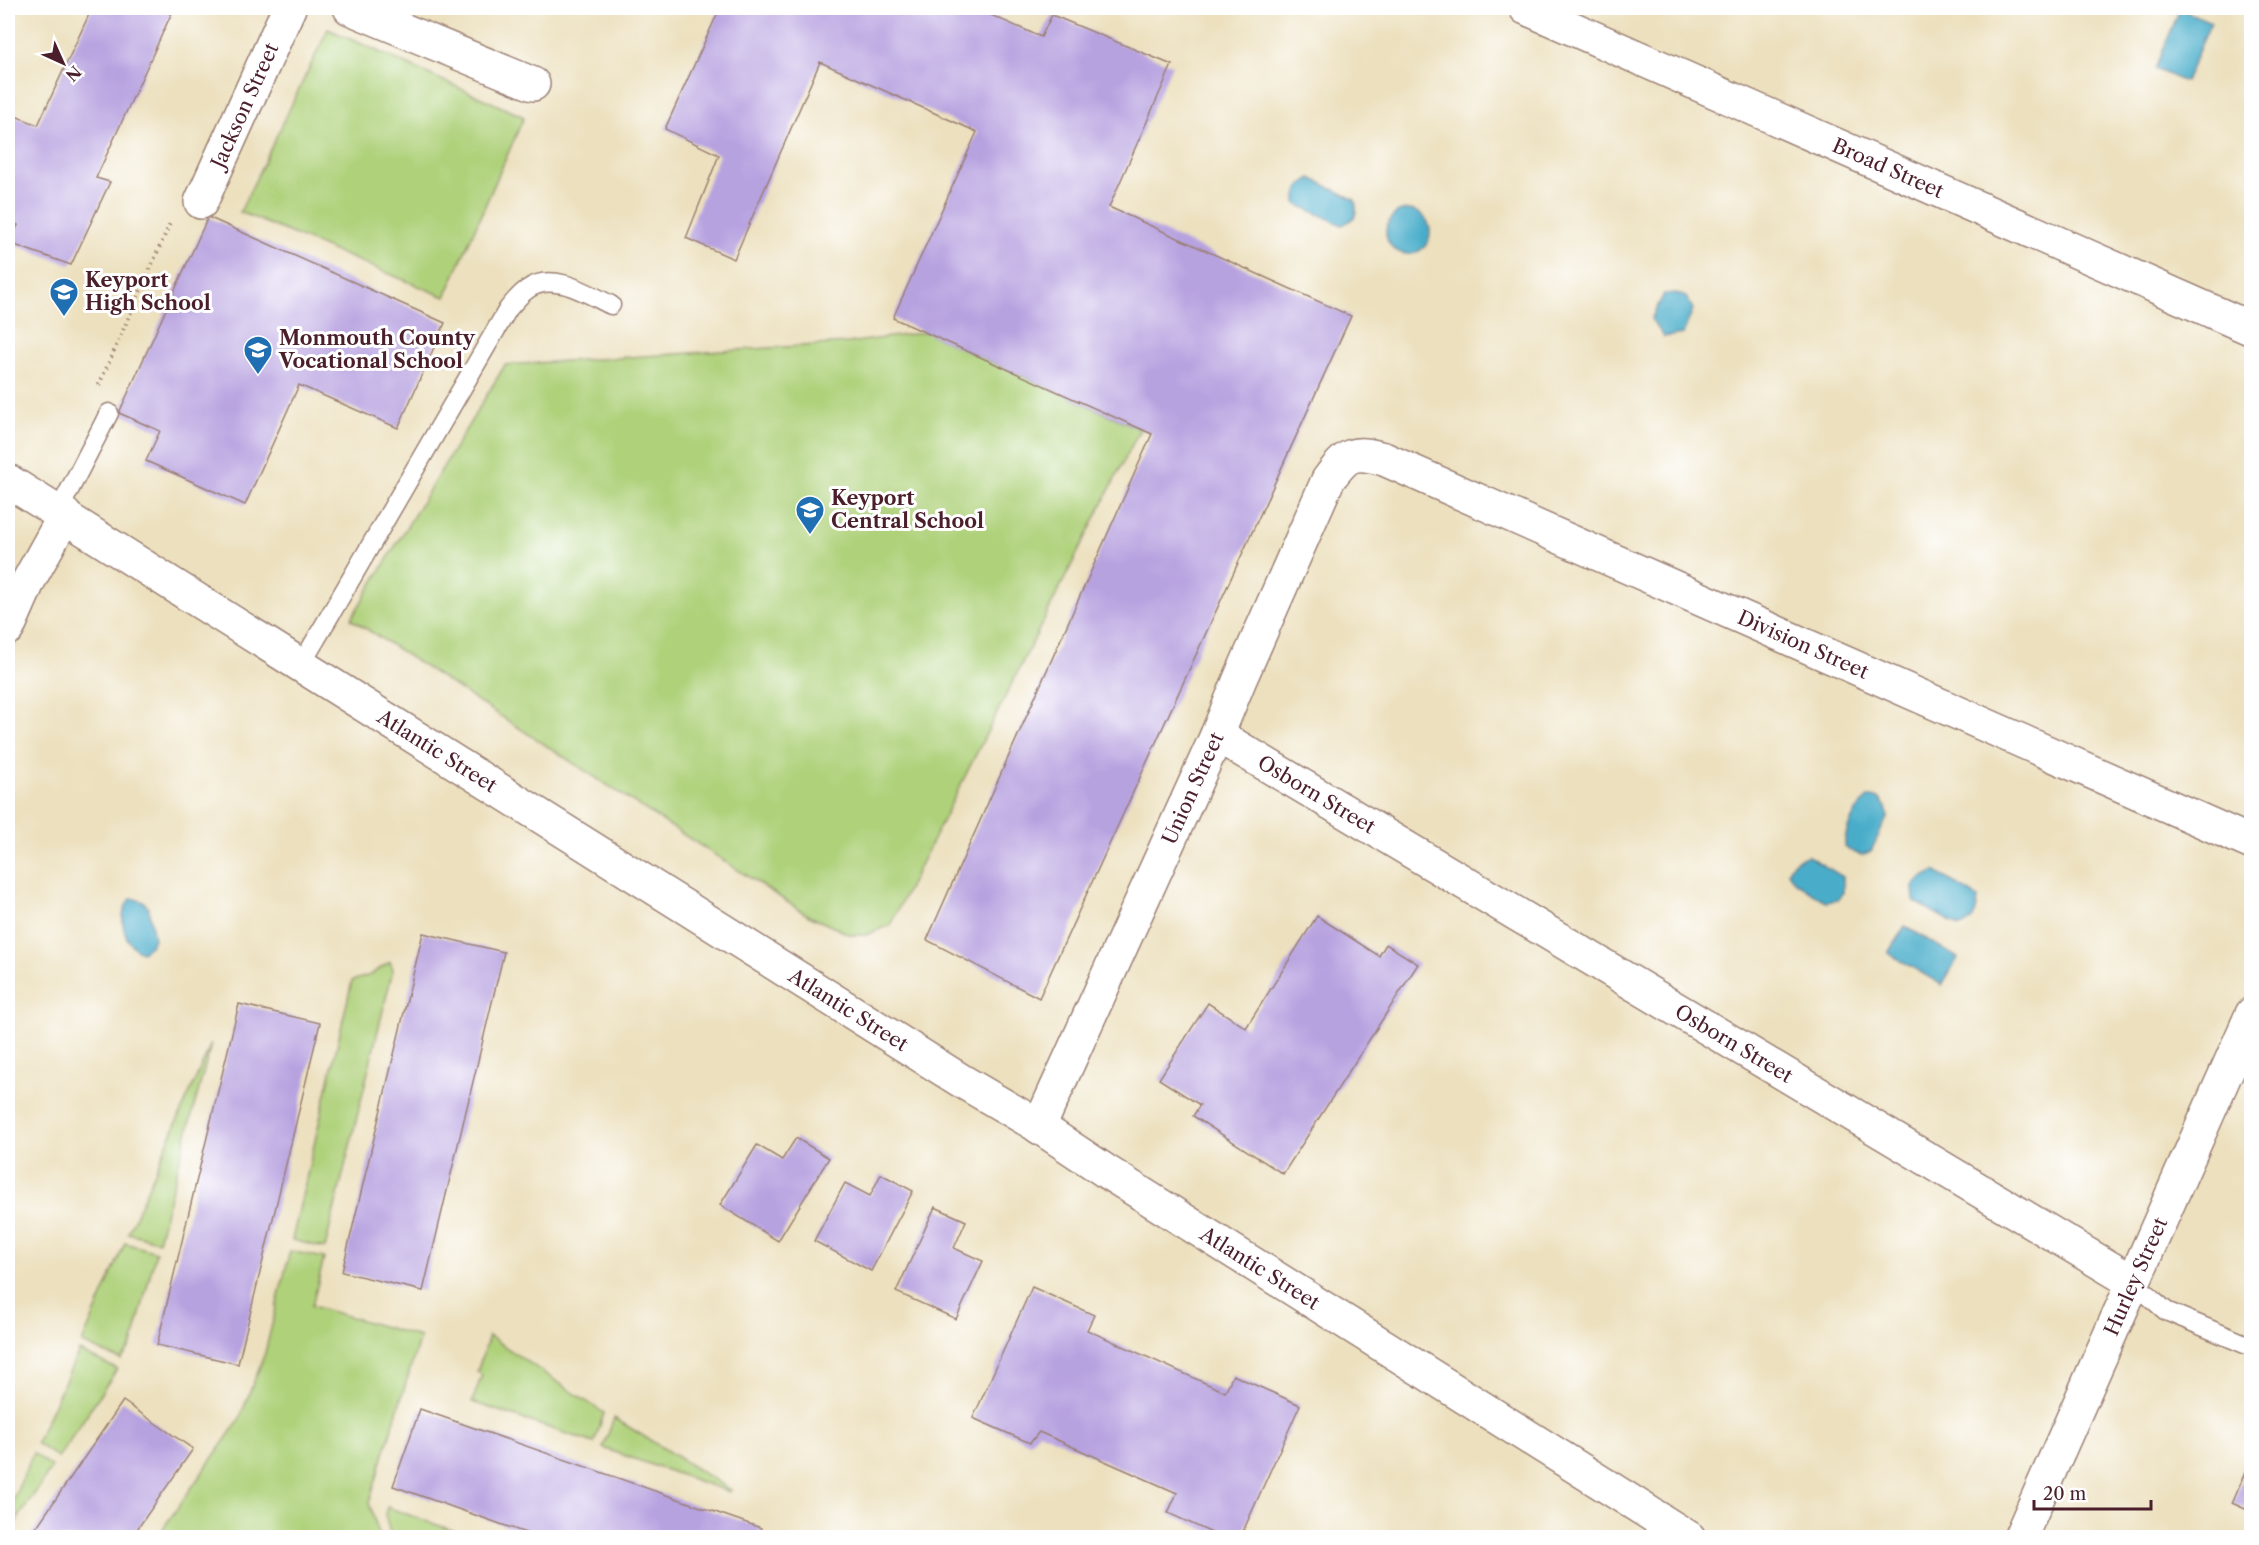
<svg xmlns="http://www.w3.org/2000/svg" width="2259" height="1545" font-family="'Libre Caslon Text',serif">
  <rect width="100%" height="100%" fill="#fff"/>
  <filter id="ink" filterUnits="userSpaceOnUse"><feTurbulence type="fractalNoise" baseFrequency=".0167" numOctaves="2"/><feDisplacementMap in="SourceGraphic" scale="12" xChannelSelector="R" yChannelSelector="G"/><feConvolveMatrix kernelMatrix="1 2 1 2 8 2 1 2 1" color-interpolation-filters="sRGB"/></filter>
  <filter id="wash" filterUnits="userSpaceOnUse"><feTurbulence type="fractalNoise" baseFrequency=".008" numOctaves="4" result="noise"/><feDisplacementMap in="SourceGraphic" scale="24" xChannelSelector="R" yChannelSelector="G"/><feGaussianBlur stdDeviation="1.35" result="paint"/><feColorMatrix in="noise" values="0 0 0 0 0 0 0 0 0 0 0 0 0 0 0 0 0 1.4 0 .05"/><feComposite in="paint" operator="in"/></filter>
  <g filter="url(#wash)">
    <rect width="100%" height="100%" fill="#ece0be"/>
    <g fill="#afd17a" stroke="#7c7852" stroke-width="1.5">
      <path d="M 328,29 L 524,117 L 445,297 L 240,212 Z"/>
      <path d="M 926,332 L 1140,429 L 890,925 L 866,935 L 851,935 L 809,916 L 351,619 L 505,365 L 848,343 Z"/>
      <path d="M 390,962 L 393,969 L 325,1248 L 292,1240 L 352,981 L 370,975 Z"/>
      <path d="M 211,1044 L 158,1241 L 128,1233 Z"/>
      <path d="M 125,1243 L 156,1252 L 132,1345 L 121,1360 L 82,1343 Z"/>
      <path d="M 290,1251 L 324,1258 L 312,1306 L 420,1337 L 369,1503 L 380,1537 L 157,1537 L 239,1420 L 265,1353 Z"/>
      <path d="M 489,1336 L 604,1413 L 594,1443 L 472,1402 L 482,1375 L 477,1372 Z"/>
      <path d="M 79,1351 L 117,1369 L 58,1458 L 36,1443 Z"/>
      <path d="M 614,1418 L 731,1490 L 730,1492 L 603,1448 Z"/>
      <path d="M 33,1453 L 52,1467 L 8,1534 L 8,1512 Z"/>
      <path d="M 387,1507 L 471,1537 L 391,1537 L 385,1515 Z"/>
    </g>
    <g fill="#4aadca" stroke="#4a667a" stroke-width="1.5">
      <path d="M 2180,9 L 2211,22 L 2185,82 L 2155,69 Z"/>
      <path d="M 1311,178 L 1355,200 C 1358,215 1356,219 1342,225 L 1296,204 C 1295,191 1299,185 1311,178 Z"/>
      <circle cx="1408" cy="232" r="22"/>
      <path d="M 1676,293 L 1686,297 L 1693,309 L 1683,334 L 1664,337 L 1651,319 L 1664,294 Z"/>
      <path d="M 1869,797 L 1879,798 L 1886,807 L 1888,816 L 1871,851 L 1862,855 L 1853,852 L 1845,846 C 1844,830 1857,806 1869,797 Z"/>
      <path d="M 1808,856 L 1843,877 L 1843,893 L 1838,900 L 1826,902 L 1793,880 L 1788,872 C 1792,861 1797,858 1808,856 Z"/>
      <path d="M 1935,871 L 1978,898 C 1977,912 1974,923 1960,927 L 1914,901 L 1913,887 L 1921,878 Z"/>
      <path d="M 132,898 L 144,902 L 149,909 L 154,939 L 150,946 L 142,952 C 122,945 116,911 132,898 Z"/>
      <path d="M 1905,926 L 1958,958 L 1942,985 L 1888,953 Z"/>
    </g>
    <g id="blocks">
      <g fill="#b7a2e0">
        <path d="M 92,8 L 174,8 L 96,178 L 110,182 L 71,265 L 9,243 L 18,225 L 8,220 L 8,113 L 38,125 Z"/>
        <path d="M 720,8 L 975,8 L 1041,37 L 1052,15 L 1172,65 L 1109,207 L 1351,316 L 1039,998 L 927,940 L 1152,434 L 893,318 L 977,132 L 820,62 L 734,259 L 686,238 L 719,155 L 665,129 Z"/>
        <path d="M 208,217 L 445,323 L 398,428 L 299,385 L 245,505 L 146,461 L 160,431 L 119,413 Z"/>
        <path d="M 1317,916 L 1379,956 L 1386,944 L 1418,964 L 1283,1174 L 1193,1116 L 1200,1105 L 1159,1079 L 1208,1003 L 1246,1028 Z"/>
        <path d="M 423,933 L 504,952 L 423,1291 L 342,1272 Z"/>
        <path d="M 239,1004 L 320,1023 L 238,1364 L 157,1345 Z"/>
        <path d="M 796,1138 L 829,1158 L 778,1241 L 720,1205 L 757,1145 L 782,1160 Z"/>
        <path d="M 881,1174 L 913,1191 L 871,1271 L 814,1241 L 845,1183 L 870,1196 Z"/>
        <path d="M 935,1207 L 966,1221 L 954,1248 L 983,1261 L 956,1319 L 896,1292 Z"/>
        <path d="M 1032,1287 L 1094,1315 L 1087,1330 L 1225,1392 L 1233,1375 L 1300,1405 L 1240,1538 L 1223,1538 L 1168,1513 L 1177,1493 L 1039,1432 L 1030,1443 L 973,1418 Z"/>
        <path d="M 123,1401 L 193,1449 L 131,1538 L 29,1538 Z"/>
        <path d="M 420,1409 L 761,1528 L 758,1538 L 540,1538 L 393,1486 Z"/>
        <path d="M 2251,1458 L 2252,1458 L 2252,1512 L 2232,1503 Z"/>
      </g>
    </g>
  </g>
  <g filter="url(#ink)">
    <use href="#blocks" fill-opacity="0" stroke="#9b8074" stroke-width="1.5"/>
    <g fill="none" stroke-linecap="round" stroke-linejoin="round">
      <g stroke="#9b8074" stroke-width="21">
        <g id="lane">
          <path d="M 58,512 L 109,413"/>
          <path d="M 301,665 L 508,309 C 514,302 520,294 528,289 C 553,271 588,294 611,305"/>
          <path d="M 2133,1282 L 2166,1311 L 2252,1347"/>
        </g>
      </g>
      <g stroke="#9b8074" stroke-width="36">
        <g id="street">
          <path d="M 350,8 L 533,84"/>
          <path id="s1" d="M 201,202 L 289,8"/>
          <path id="s2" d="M 8,481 L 960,1080 L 1035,1124 L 1107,1172 L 1689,1538"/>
          <path d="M 8,628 L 29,580 L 65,515"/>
          <path id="s3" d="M 1217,735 L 2133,1282"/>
          <path id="s4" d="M 1039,1127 L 1217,735 L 1240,679 L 1328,480 C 1347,454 1352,450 1384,459 L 2252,843"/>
          <path id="s5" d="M 2020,1538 L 2252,1014"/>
        </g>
      </g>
      <g stroke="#9b8074" stroke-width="36">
        <g id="secondary">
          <path id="s6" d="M 1526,8 L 2252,329"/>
        </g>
      </g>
      <path stroke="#9b8074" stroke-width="4" stroke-dasharray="1.5 4.5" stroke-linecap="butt" d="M 99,385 L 171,221"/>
      <use href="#lane" stroke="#fff" stroke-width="18"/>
      <use href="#street" stroke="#fff" stroke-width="33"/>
      <use href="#secondary" stroke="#fff" stroke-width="33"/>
    </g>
  </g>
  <defs>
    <g id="school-pin" transform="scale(1.5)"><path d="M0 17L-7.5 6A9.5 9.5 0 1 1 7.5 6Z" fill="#1f6fb2" stroke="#fff"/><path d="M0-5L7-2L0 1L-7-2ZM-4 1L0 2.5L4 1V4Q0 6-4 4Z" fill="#fff"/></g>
  </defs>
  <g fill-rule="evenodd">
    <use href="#school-pin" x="64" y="292"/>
    <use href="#school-pin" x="258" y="350"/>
    <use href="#school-pin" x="810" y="510"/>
  </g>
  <g text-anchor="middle" stroke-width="6" stroke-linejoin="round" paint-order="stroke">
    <g font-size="20" fill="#4a1f2b" stroke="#fff">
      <text dy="7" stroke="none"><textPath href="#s1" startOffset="106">Jackson Street</textPath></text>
      <text dy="7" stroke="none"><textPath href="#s6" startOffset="396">Broad Street</textPath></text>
      <text dy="7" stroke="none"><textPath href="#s4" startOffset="1234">Division Street</textPath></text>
      <text dy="7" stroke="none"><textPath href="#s2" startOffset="507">Atlantic Street</textPath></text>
      <text dy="7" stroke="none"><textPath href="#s4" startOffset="372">Union Street</textPath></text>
      <text dy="7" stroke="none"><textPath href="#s3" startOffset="116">Osborn Street</textPath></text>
      <text dy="7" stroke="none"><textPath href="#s2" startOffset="993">Atlantic Street</textPath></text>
      <text dy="7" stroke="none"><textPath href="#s3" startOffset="602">Osborn Street</textPath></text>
      <text dy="7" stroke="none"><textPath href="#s2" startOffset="1479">Atlantic Street</textPath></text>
      <text dy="7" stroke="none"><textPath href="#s5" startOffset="286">Hurley Street</textPath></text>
    </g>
    <g font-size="20" font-weight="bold" fill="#4a1f2b" stroke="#fff" text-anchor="start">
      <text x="85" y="287">Keyport<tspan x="85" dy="23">High School</tspan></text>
      <text x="279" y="345">Monmouth County<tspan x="279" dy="23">Vocational School</tspan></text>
      <text x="831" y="505">Keyport<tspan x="831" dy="23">Central School</tspan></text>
    </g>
  </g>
  <rect width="2259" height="1545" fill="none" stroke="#fff" stroke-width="30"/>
  <g transform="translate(63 63) rotate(135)" stroke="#ffffff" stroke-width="4.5" paint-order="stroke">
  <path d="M0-4.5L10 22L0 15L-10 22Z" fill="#4a1f2b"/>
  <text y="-9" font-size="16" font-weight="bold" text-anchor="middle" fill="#4a1f2b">N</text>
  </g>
  <path d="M2034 1500v9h117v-9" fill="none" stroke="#4a1f2b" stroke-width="3"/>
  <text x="2043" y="1500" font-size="18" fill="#4a1f2b" stroke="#ffffff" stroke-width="4.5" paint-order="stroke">20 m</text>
</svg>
